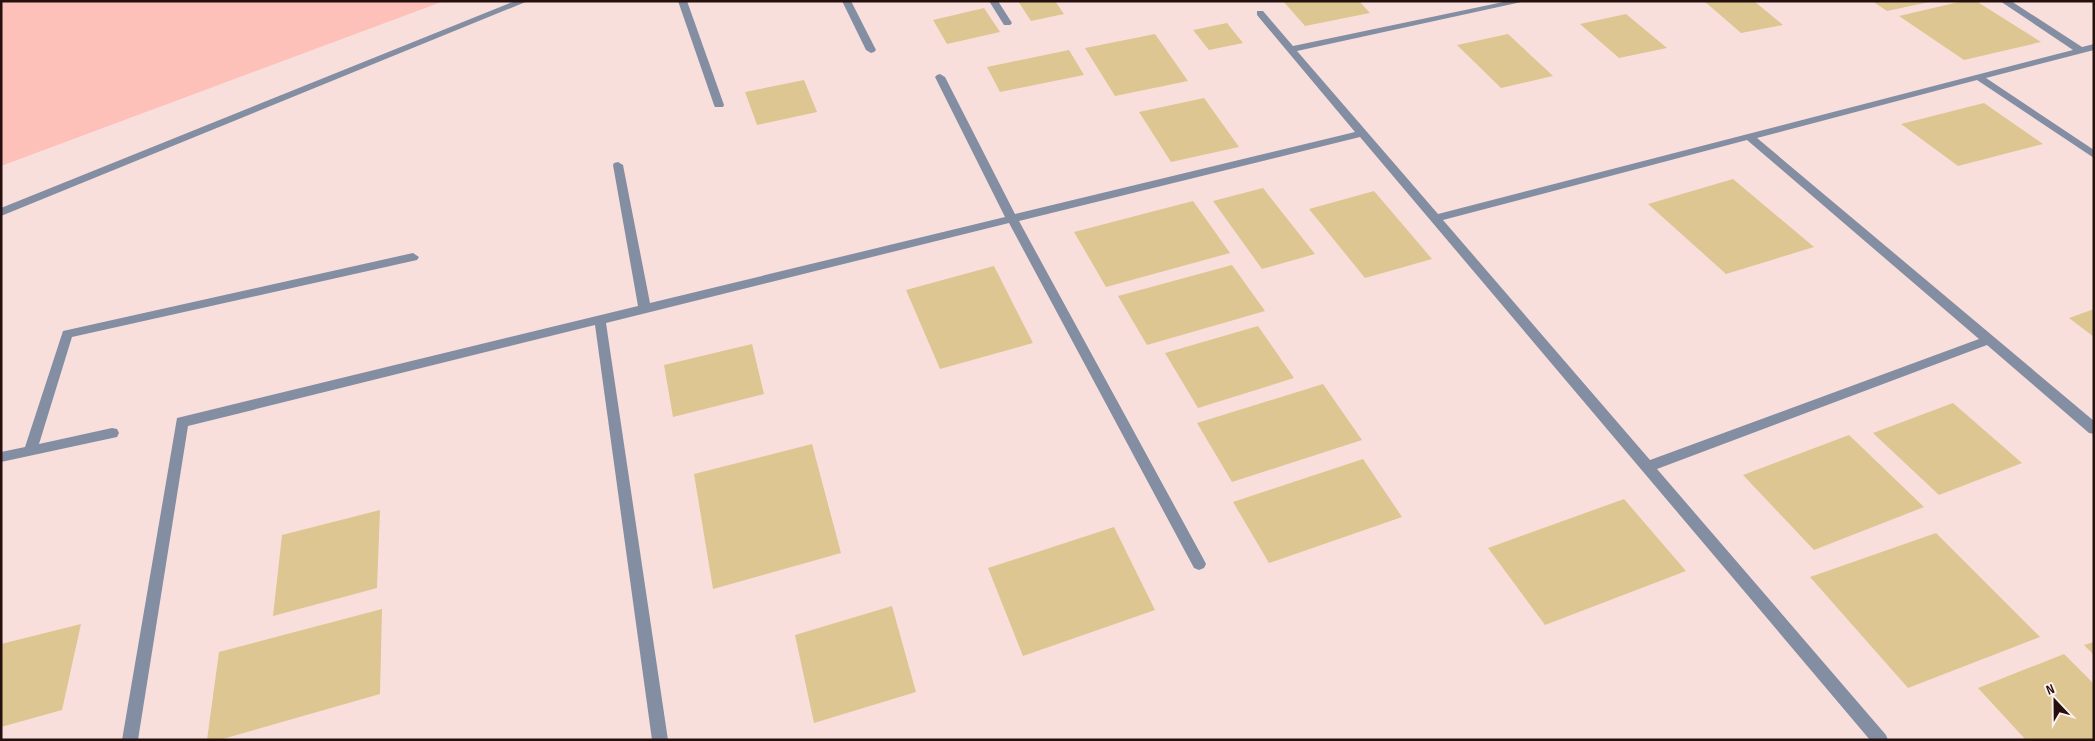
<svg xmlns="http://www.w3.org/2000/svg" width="2095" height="741" font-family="'Sofia Sans Condensed',sans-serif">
  <rect width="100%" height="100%" fill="#f9dfdc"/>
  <path fill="#fdc1ba" d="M 1,1 L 444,1 L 1,166 Z"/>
  <g fill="#ddc691">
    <path d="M 1018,1 L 1055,1 L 1064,14 L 1031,21 Z"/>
    <path d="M 1283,1 L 1359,1 L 1370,13 L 1305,26 Z"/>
    <path d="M 1704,1 L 1754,1 L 1783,25 L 1741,33 Z"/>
    <path d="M 1872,1 L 1929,1 L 1929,2 L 1887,11 Z"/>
    <path d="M 1963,1 L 1976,1 L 2041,42 L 1964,60 L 1899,16 Z"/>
    <path d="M 984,8 L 1000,32 L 947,44 L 933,20 Z"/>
    <path d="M 1626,14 L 1667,48 L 1619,58 L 1580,24 Z"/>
    <path d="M 1227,23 L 1243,43 L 1209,50 L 1193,30 Z"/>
    <path d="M 1155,34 L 1188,81 L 1115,96 L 1085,48 Z"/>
    <path d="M 1508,34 L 1553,76 L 1501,88 L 1457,45 Z"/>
    <path d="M 1069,50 L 1084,75 L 1000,92 L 987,67 Z"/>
    <path d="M 804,80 L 817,112 L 757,125 L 745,92 Z"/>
    <path d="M 1204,98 L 1239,147 L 1171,162 L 1139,112 Z"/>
    <path d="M 1984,103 L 2043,144 L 1958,166 L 1901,124 Z"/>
    <path d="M 1733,179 L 1814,247 L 1726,274 L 1648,204 Z"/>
    <path d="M 1263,188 L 1315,254 L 1262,269 L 1213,201 Z"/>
    <path d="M 1374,191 L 1432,259 L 1365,278 L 1309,209 Z"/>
    <path d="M 1193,201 L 1230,253 L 1106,287 L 1074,232 Z"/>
    <path d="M 1232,265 L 1265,311 L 1147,345 L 1118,296 Z"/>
    <path d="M 994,266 L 1033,343 L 940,369 L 906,290 Z"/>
    <path d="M 2094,309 L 2094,337 L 2069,318 Z"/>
    <path d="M 1258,326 L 1294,378 L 1198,408 L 1165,353 Z"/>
    <path d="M 752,344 L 764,394 L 673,417 L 664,365 Z"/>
    <path d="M 1323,384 L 1362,440 L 1232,482 L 1197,423 Z"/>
    <path d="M 1953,403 L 2022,463 L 1939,495 L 1873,433 Z"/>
    <path d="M 1849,435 L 1924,507 L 1814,550 L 1743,475 Z"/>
    <path d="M 812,444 L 841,553 L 713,589 L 694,474 Z"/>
    <path d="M 1363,459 L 1402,517 L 1269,563 L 1233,502 Z"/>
    <path d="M 1624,499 L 1686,571 L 1545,625 L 1488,548 Z"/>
    <path d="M 380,510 L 377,588 L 273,616 L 282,535 Z"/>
    <path d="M 1114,527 L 1155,610 L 1023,656 L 988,568 Z"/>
    <path d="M 1936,533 L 2040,637 L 1908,688 L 1810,577 Z"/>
    <path d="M 892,606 L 916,692 L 814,723 L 795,635 Z"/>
    <path d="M 382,609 L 380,694 L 219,740 L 207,740 L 219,652 Z"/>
    <path d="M 81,624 L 62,710 L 1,727 L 1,644 Z"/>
    <path d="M 2094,642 L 2094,655 L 2084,645 Z"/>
    <path d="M 2064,654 L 2094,684 L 2094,740 L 2026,740 L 1978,688 Z"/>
  </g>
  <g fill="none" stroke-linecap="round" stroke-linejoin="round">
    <path fill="#848ea3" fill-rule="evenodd" d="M 1508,1 L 1526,1 L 1297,51 L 1438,214 L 2073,50 L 2000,1 L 2011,1 L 2082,47 L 2094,44 L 2094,50 L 1986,78 L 2094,150 L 2094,158 L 1977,80 L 1757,138 L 2094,421 L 2094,434 L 2089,433 L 1987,345 L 1657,469 L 1886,735 L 1888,740 L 1870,740 L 1360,137 L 1019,221 L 1204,560 L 1206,564 L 1204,568 L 1199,570 L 1194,568 L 1009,223 L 606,323 L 668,740 L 652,740 L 595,325 L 188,426 L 138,740 L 122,740 L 177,418 L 638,306 L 613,165 L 614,163 L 618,162 L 623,165 L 650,303 L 1005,217 L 935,77 L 937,75 L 940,74 L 945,77 L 1015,214 L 1355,132 L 1257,15 L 1257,11 L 1263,11 L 1293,46 ZM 1747,140 L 1979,339 L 1650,460 L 1443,220 Z"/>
    <g fill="#848ea3" fill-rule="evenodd">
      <path d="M 515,1 L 528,1 L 1,216 L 1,208 Z"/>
      <path d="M 678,1 L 687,1 L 724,105 L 723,107 L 715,107 L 714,105 Z"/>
      <path d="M 842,1 L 851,1 L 876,50 L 874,52 L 871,53 L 866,50 Z"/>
      <path d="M 989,1 L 998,1 L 1012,23 L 1010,25 L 1004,25 Z"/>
      <path d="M 413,253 L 419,257 L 417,260 L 72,337 L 39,444 L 112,428 L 117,429 L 119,433 L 117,437 L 1,462 L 1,452 L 25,447 L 63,331 Z"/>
    </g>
  </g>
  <rect width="2095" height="741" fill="none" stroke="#25100d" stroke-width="5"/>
  <g transform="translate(2055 701) rotate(338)" stroke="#fdf0ee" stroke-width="4" paint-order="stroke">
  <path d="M0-4L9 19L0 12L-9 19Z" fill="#25100d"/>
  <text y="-8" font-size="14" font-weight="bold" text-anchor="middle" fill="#25100d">N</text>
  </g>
</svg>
